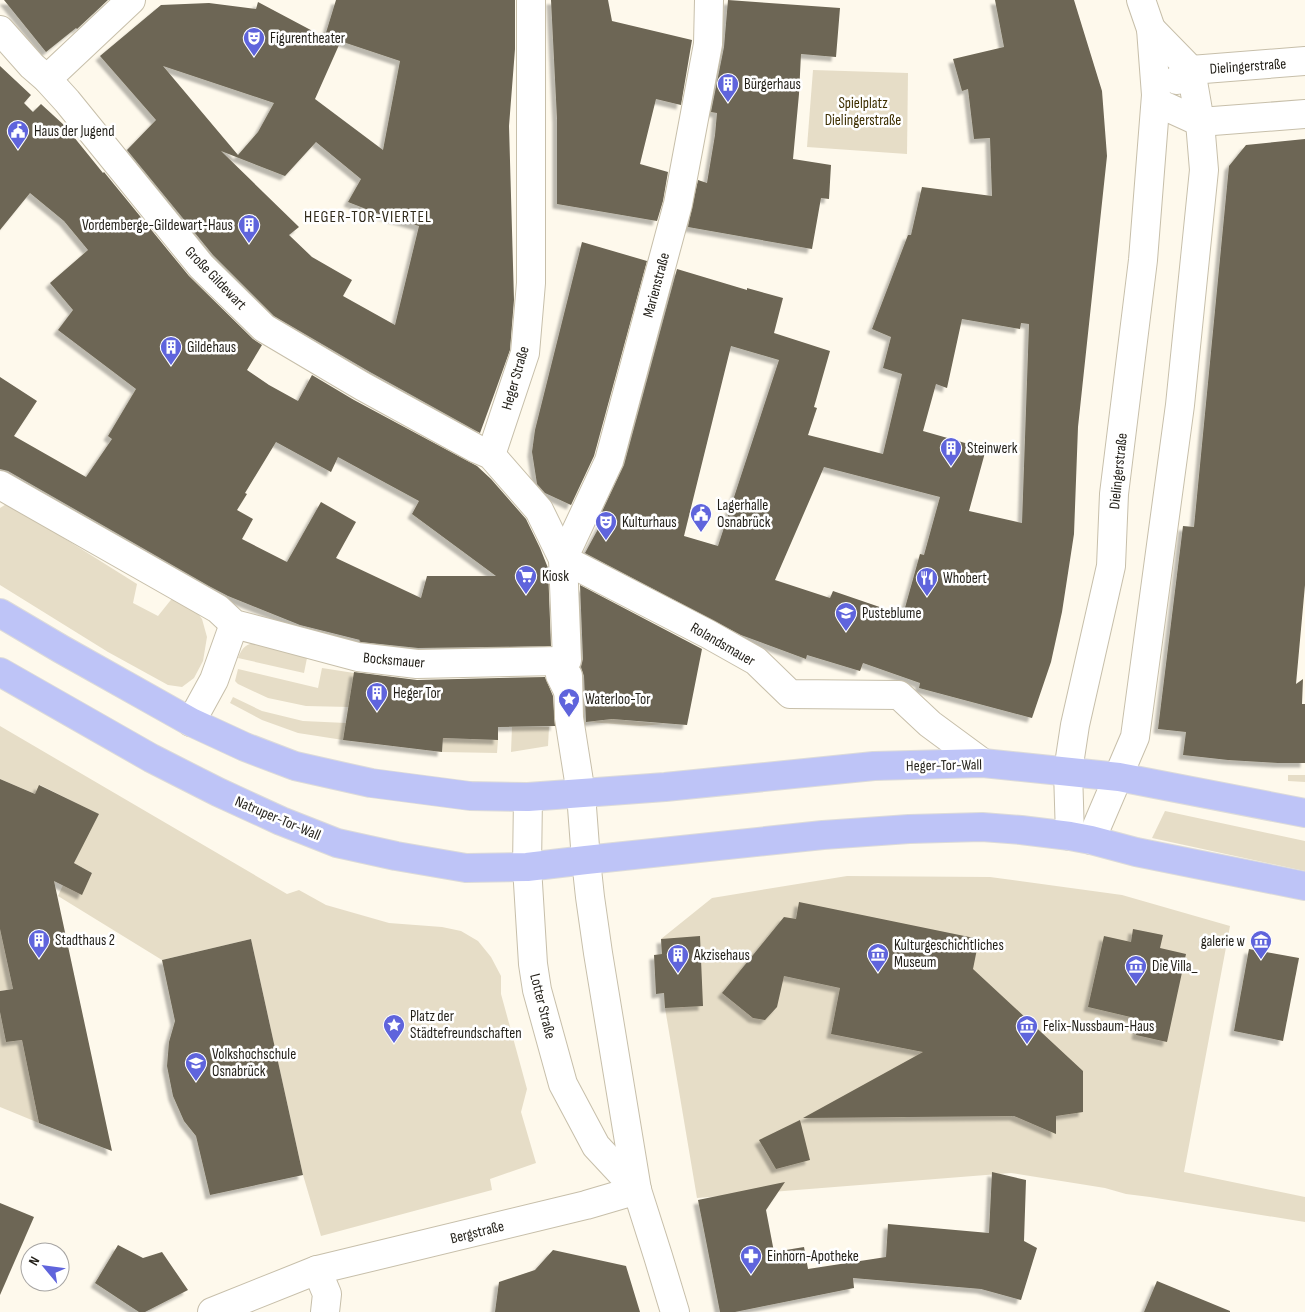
<svg xmlns="http://www.w3.org/2000/svg" width="1305" height="1312" font-family="'Sofia Sans Condensed',sans-serif">
  <defs>
    <filter id="shadow"><feDropShadow dx="-4.5" dy="4.5" stdDeviation="1" flood-color="#0004"/></filter>
  </defs>
  <rect width="100%" height="100%" fill="#fef9ec"/>
  <g fill="#e6ddc7">
    <path d="M 813,70 L 908,73 L 907,154 L 807,147 Z"/>
    <path d="M 8,503 L 137,584 L 133,603 L 158,616 L 174,596 L 193,607 L 202,619 L 207,637 L 203,661 L 194,678 L 182,687 L 168,685 L 108,652 L 0,585 L 0,508 Z"/>
    <path d="M 265,642 L 308,653 L 304,673 L 238,658 C 244,643 249,643 265,642 Z"/>
    <path d="M 322,668 L 354,673 L 349,707 L 306,706 L 268,698 L 238,684 L 235,681 L 238,669 L 318,688 Z"/>
    <path d="M 233,697 L 262,711 L 303,721 L 346,723 L 343,740 L 298,733 L 262,720 L 230,703 Z"/>
    <path d="M 612,719 L 663,724 L 640,726 L 589,722 Z"/>
    <path d="M 0,726 L 287,894 L 299,890 L 326,905 L 389,923 L 442,927 L 461,931 L 478,941 L 491,957 L 501,976 L 501,994 L 527,1089 L 521,1112 L 536,1163 L 490,1179 L 492,1190 L 321,1236 L 303,1175 L 251,939 L 162,960 L 58,896 L 63,885 L 82,894 L 92,873 L 74,863 L 98,814 L 40,785 L 35,794 L 0,779 Z"/>
    <path d="M 512,727 L 549,727 L 548,746 L 511,752 Z"/>
    <path d="M 443,738 L 498,740 L 497,753 L 442,752 Z"/>
    <path d="M 1288,775 L 1305,775 L 1305,782 L 1288,781 Z"/>
    <path d="M 1165,811 L 1305,841 L 1305,871 L 1152,838 Z"/>
    <path d="M 847,876 L 990,877 L 1122,895 L 1230,926 L 1184,1172 L 1305,1197 L 1305,1222 L 1150,1197 L 1126,1194 L 1105,1188 L 1011,1173 L 697,1198 L 665,1008 L 661,939 L 712,898 Z"/>
    <path d="M 0,929 L 13,989 L 0,991 Z"/>
    <path d="M 0,1012 L 6,1042 L 22,1040 L 39,1123 L 0,1107 Z"/>
  </g>
  <g fill="#6d6654" fill-rule="evenodd" filter="url(#shadow)">
    <path d="M 4,0 L 108,0 L 77,29 L 76,28 L 46,52 Z"/>
    <path d="M 336,0 L 515,0 L 515,49 L 509,126 L 514,300 L 510,350 L 495,392 L 480,433 L 370,372 L 274,316 L 213,255 L 127,150 L 156,120 L 100,56 L 161,5 L 209,3 L 256,9 L 258,2 L 339,45 L 315,99 L 383,150 L 400,61 L 325,36 ZM 163,66 L 274,103 L 258,132 L 238,155 ZM 316,142 L 361,179 L 348,202 L 384,216 L 419,226 L 395,325 L 343,296 L 352,280 L 312,257 L 289,235 L 299,227 L 221,151 L 285,176 Z"/>
    <path d="M 551,0 L 608,0 L 612,21 L 692,40 L 681,105 L 656,99 L 640,164 L 668,172 L 663,201 L 657,221 L 557,204 L 557,119 Z"/>
    <path d="M 728,0 L 840,8 L 836,57 L 801,54 L 799,94 L 793,159 L 831,165 L 829,199 L 821,198 L 812,249 L 688,227 L 698,180 L 707,183 L 715,135 L 717,113 L 711,112 L 724,47 Z"/>
    <path d="M 995,0 L 1074,0 L 1102,91 L 1107,156 L 1078,427 L 1074,534 L 1062,612 L 1051,662 L 1032,718 L 919,688 L 920,683 L 863,663 L 860,671 L 807,655 L 806,659 L 741,635 L 585,553 L 603,520 L 599,518 L 624,465 L 677,269 L 747,290 L 747,288 L 783,298 L 774,333 L 830,351 L 814,407 L 817,408 L 808,435 L 883,454 L 902,374 L 883,368 L 891,337 L 872,329 L 908,235 L 911,235 L 922,187 L 992,196 L 990,138 L 974,139 L 968,89 L 962,91 L 953,59 L 1004,47 ZM 962,319 L 1020,329 L 1021,323 L 1029,324 L 1022,523 L 969,511 L 986,449 L 923,431 L 936,384 L 947,388 ZM 731,346 L 779,360 L 718,546 L 684,536 ZM 824,467 L 940,497 L 924,555 L 920,554 L 903,615 L 833,591 L 830,598 L 775,580 Z"/>
    <path d="M 0,66 L 31,95 L 24,103 L 33,112 L 41,104 L 65,126 L 103,173 L 104,172 L 189,276 L 253,339 L 262,345 L 247,370 L 269,385 L 298,401 L 312,375 L 354,400 L 477,466 L 491,479 L 526,519 L 540,548 L 548,568 L 551,646 L 418,648 L 361,642 L 359,641 L 360,640 L 300,625 L 228,596 L 209,586 L 8,471 L 0,469 L 0,377 L 37,401 L 14,436 L 86,477 L 112,439 L 108,436 L 136,389 L 58,330 L 73,310 L 50,283 L 88,250 L 64,221 L 30,193 L 0,230 ZM 276,442 L 331,472 L 338,457 L 419,501 L 412,514 L 496,576 L 427,576 L 421,598 L 336,558 L 356,522 L 321,502 L 287,562 L 242,539 L 253,519 L 237,510 L 247,494 L 245,493 Z"/>
    <path d="M 1305,139 L 1305,585 L 1296,684 L 1303,679 L 1302,704 L 1305,704 L 1305,763 L 1278,763 L 1228,760 L 1183,755 L 1186,732 L 1158,729 L 1183,526 L 1194,527 L 1229,166 L 1246,145 Z"/>
    <path d="M 582,242 L 647,261 L 594,456 L 571,505 L 545,493 L 537,484 L 532,452 L 535,430 Z"/>
    <path d="M 580,585 L 702,649 L 687,725 L 612,719 L 586,722 L 584,676 L 581,667 L 583,659 Z"/>
    <path d="M 354,672 L 417,680 L 545,677 L 553,696 L 555,726 L 498,727 L 498,740 L 443,738 L 442,752 L 343,740 Z"/>
    <path d="M 0,779 L 35,794 L 39,785 L 99,814 L 74,863 L 92,873 L 82,895 L 54,881 L 112,1151 L 39,1123 L 22,1040 L 6,1042 L 0,1012 L 0,991 L 13,989 L 0,929 Z"/>
    <path d="M 799,902 L 979,939 L 973,969 L 1083,1071 L 1083,1112 L 1056,1116 L 1056,1134 L 1014,1116 L 803,1118 L 923,1052 L 831,1034 L 840,988 L 784,976 L 777,1007 L 765,1020 L 753,1018 L 722,993 L 784,917 L 796,919 Z"/>
    <path d="M 1133,929 L 1163,935 L 1160,948 L 1186,954 L 1167,1042 L 1136,1035 L 1139,1019 L 1088,1007 L 1104,936 L 1131,942 Z"/>
    <path d="M 700,936 L 703,1006 L 665,1008 L 664,993 L 656,994 L 654,955 L 662,954 L 661,939 Z"/>
    <path d="M 251,939 L 303,1175 L 210,1195 L 196,1136 L 184,1121 L 173,1096 L 167,1066 L 169,1042 L 175,1021 L 162,960 Z"/>
    <path d="M 1249,949 L 1299,958 L 1283,1041 L 1234,1031 Z"/>
    <path d="M 800,1120 L 810,1160 L 776,1169 L 759,1140 Z"/>
    <path d="M 992,1172 L 1026,1180 L 1024,1241 L 1037,1248 L 1021,1300 L 981,1289 L 853,1278 L 854,1288 L 735,1312 L 720,1312 L 698,1200 L 785,1182 L 766,1210 L 774,1252 L 804,1247 L 808,1269 L 886,1257 L 888,1224 L 989,1233 Z"/>
    <path d="M 0,1203 L 34,1217 L 0,1295 Z"/>
    <path d="M 118,1245 L 143,1258 L 162,1252 L 188,1290 L 145,1312 L 139,1312 L 95,1283 Z"/>
    <path d="M 553,1250 L 626,1266 L 640,1312 L 495,1312 L 499,1282 L 535,1270 Z"/>
    <path d="M 1157,1281 L 1230,1311 L 1230,1312 L 1144,1312 Z"/>
  </g>
  <g fill="none" stroke-linecap="round" stroke-linejoin="round">
    <g stroke="#c7bfaa" stroke-width="30">
      <g id="minor">
        <path d="M 0,30 L 32,66 L 47,79 L 67,101 L 201,266 L 264,328 L 362,386 L 477,449 L 491,455 L 539,510 L 563,559 L 567,660 L 559,661 L 560,675 L 568,691"/>
        <path d="M 47,79 L 131,0"/>
        <path d="M 1177,80 L 1191,70 L 1305,61"/>
        <path d="M 1156,102 L 1200,122 L 1305,114"/>
        <path d="M 491,455 L 525,353 L 531,283 L 531,0"/>
        <path d="M 0,485 L 218,609 L 234,624 L 358,657 L 417,664 L 559,661"/>
        <path d="M 563,559 L 609,461 L 678,204 L 708,44 L 709,0"/>
        <path d="M 563,559 L 708,634 L 756,661 L 790,694 L 899,695 L 930,724 L 983,763"/>
        <path d="M 568,676 L 569,718 L 581,794 L 586,860 L 590,897 L 598,953 L 637,1190 L 658,1256 L 675,1312"/>
        <path d="M 191,722 L 214,680 L 234,624"/>
        <path d="M 528,797 L 527,867 L 533,964 L 537,990 L 563,1084 L 596,1146 L 637,1190"/>
        <path d="M 1070,836 L 1068,771 L 1075,725 L 1111,566 L 1114,494 L 1143,260 L 1156,95 L 1151,29 L 1141,0"/>
        <path d="M 1091,840 L 1135,737 L 1180,405 L 1204,170 L 1200,122 L 1191,70 L 1151,29"/>
        <path d="M 317,1270 L 327,1294 L 325,1312"/>
        <path d="M 212,1312 L 317,1270 L 586,1205 L 637,1190"/>
      </g>
    </g>
    <g stroke="#dcdbda" stroke-width="30">
      <g id="major">
        <path d="M 0,613 L 61,649 L 191,722 L 245,747 L 295,766 L 371,783 L 470,796 L 528,797 L 665,787 L 874,766 L 983,763 L 1119,777 L 1305,813"/>
        <path d="M 0,672 L 151,758 L 218,792 L 281,821 L 337,843 L 396,856 L 466,868 L 527,867 L 586,860 L 823,835 L 909,829 L 982,827 L 1021,830 L 1070,836 L 1091,840 L 1136,852 L 1305,886"/>
      </g>
    </g>
    <use href="#minor" stroke="#fff" stroke-width="28"/>
    <use href="#major" stroke="#bec4f7" stroke-width="28"/>
  </g>
  <defs>
    <g id="theatre-pin" transform="scale(1.125)"><path d="M0 17L-7.5 6A9.5 9.5 0 1 1 7.5 6Z" fill="#5f64dc" stroke="#fff"/><path d="M-5-5.5Q0-4 5-5.5V0Q5 5 0 6Q-5 5-5 0ZM-3.3-2.5H-1v1.5H-3.3ZM1-2.5H3.3v1.5H1ZM-2.8 1Q0 5.5 2.8 1Z" fill="#fff"/></g>
    <g id="building-pin" transform="scale(1.125)"><path d="M0 17L-7.5 6A9.5 9.5 0 1 1 7.5 6Z" fill="#5f64dc" stroke="#fff"/><path d="M-4-6H4V6H1V3H-1V6H-4ZM-2.5-4.3h1.7v1.8h-1.7ZM.8-4.3h1.7v1.8H.8ZM-2.5-1h1.7V.8h-1.7ZM.8-1h1.7V.8H.8Z" fill="#fff"/></g>
    <g id="civic-pin" transform="scale(1.125)"><path d="M0 17L-7.5 6A9.5 9.5 0 1 1 7.5 6Z" fill="#5f64dc" stroke="#fff"/><path d="M-.6-6.5H3V-4.5H.6V-3L4-1V1h2V6H-6V1h2V-1L-.6-3ZM-1.2 2.5V6h2.4V2.5Z" fill="#fff"/></g>
    <g id="supermarket-pin" transform="scale(1.125)"><path d="M0 17L-7.5 6A9.5 9.5 0 1 1 7.5 6Z" fill="#5f64dc" stroke="#fff"/><path d="M-6-5.5h2.5l.6 2H6L4.5 2H-2.5L-4.4-4H-6ZM-1.5 3.2a1.3 1.3 0 1 0 .1 0ZM3 3.2a1.3 1.3 0 1 0 .1 0Z" fill="#fff"/></g>
    <g id="restaurant-pin" transform="scale(1.125)"><path d="M0 17L-7.5 6A9.5 9.5 0 1 1 7.5 6Z" fill="#5f64dc" stroke="#fff"/><path d="M-5-6h1v4h1v-4h1v4h1v-4h1v5L-1.5 .5V6h-2V.5L-5-1ZM5-6V6H3V1.5H1.5Q1.5-4 5-6Z" fill="#fff"/></g>
    <g id="school-pin" transform="scale(1.125)"><path d="M0 17L-7.5 6A9.5 9.5 0 1 1 7.5 6Z" fill="#5f64dc" stroke="#fff"/><path d="M0-5L7-2L0 1L-7-2ZM-4 1L0 2.5L4 1V4Q0 6-4 4Z" fill="#fff"/></g>
    <g id="sight-pin" transform="scale(1.125)"><path d="M0 17L-7.5 6A9.5 9.5 0 1 1 7.5 6Z" fill="#5f64dc" stroke="#fff"/><path d="M0-6L1.8-2.2L6-1.7L2.9 1.2L3.7 5.4L0 3.3L-3.7 5.4L-2.9 1.2L-6-1.7L-1.8-2.2Z" fill="#fff"/></g>
    <g id="museum-pin" transform="scale(1.125)"><path d="M0 17L-7.5 6A9.5 9.5 0 1 1 7.5 6Z" fill="#5f64dc" stroke="#fff"/><path d="M0-6L6-3V-2H-6V-3ZM-5-1h2V3h-2ZM-1-1h2V3h-2ZM3-1h2V3H3ZM-6 4H6V6H-6Z" fill="#fff"/></g>
    <g id="university-pin" transform="scale(1.125)"><path d="M0 17L-7.5 6A9.5 9.5 0 1 1 7.5 6Z" fill="#5f64dc" stroke="#fff"/><path d="M0-5L7-2L0 1L-7-2ZM-4 1L0 2.5L4 1V4Q0 6-4 4Z" fill="#fff"/></g>
    <g id="pharmacy-pin" transform="scale(1.125)"><path d="M0 17L-7.5 6A9.5 9.5 0 1 1 7.5 6Z" fill="#5f64dc" stroke="#fff"/><path d="M-2-6h4v4h4v4h-4v4h-4v-4h-4v-4h4Z" fill="#fff"/></g>
  </defs>
  <g fill-rule="evenodd">
    <use href="#theatre-pin" x="254" y="38"/>
    <use href="#building-pin" x="728" y="84"/>
    <use href="#civic-pin" x="18" y="131"/>
    <use href="#building-pin" x="249" y="225"/>
    <use href="#building-pin" x="171" y="347"/>
    <use href="#building-pin" x="951" y="448"/>
    <use href="#civic-pin" x="701" y="514"/>
    <use href="#theatre-pin" x="606" y="522"/>
    <use href="#supermarket-pin" x="526" y="576"/>
    <use href="#restaurant-pin" x="927" y="578"/>
    <use href="#school-pin" x="846" y="613"/>
    <use href="#building-pin" x="377" y="693"/>
    <use href="#sight-pin" x="569" y="699"/>
    <use href="#building-pin" x="39" y="940"/>
    <use href="#museum-pin" x="1261" y="941"/>
    <use href="#museum-pin" x="878" y="954"/>
    <use href="#building-pin" x="678" y="955"/>
    <use href="#museum-pin" x="1136" y="966"/>
    <use href="#sight-pin" x="394" y="1025"/>
    <use href="#museum-pin" x="1027" y="1026"/>
    <use href="#university-pin" x="196" y="1063"/>
    <use href="#pharmacy-pin" x="751" y="1256"/>
  </g>
  <g text-anchor="middle" stroke-width="5" stroke-linejoin="round" paint-order="stroke">
    <g font-size="15" fill="#221f18" stroke="#fff" text-anchor="start">
      <text x="270" y="43">Figurentheater</text>
      <text x="744" y="89">Bürgerhaus</text>
      <text x="34" y="136">Haus der Jugend</text>
      <text x="233" y="230" text-anchor="end">Vordemberge-Gildewart-Haus</text>
      <text x="187" y="352">Gildehaus</text>
      <text x="967" y="453">Steinwerk</text>
      <text x="717" y="510">Lagerhalle<tspan x="717" dy="17">Osnabrück</tspan></text>
      <text x="622" y="527">Kulturhaus</text>
      <text x="542" y="581">Kiosk</text>
      <text x="943" y="583">Whobert</text>
      <text x="862" y="618">Pusteblume</text>
      <text x="393" y="698">Heger Tor</text>
      <text x="585" y="704">Waterloo-Tor</text>
      <text x="55" y="945">Stadthaus 2</text>
      <text x="1245" y="946" text-anchor="end">galerie w</text>
      <text x="894" y="950">Kulturgeschichtliches<tspan x="894" dy="17">Museum</tspan></text>
      <text x="694" y="960">Akzisehaus</text>
      <text x="1152" y="971">Die Villa_</text>
      <text x="410" y="1021">Platz der<tspan x="410" dy="17">Städtefreundschaften</tspan></text>
      <text x="1043" y="1031">Felix-Nussbaum-Haus</text>
      <text x="212" y="1059">Volkshochschule<tspan x="212" dy="17">Osnabrück</tspan></text>
      <text x="767" y="1261">Einhorn-Apotheke</text>
    </g>
    <g font-size="15" fill="#221f18" stroke="#fff">
      <text transform="translate(1248 66) rotate(-4)" y="5">Dielingerstraße</text>
      <text transform="translate(216 278) rotate(46)" y="5">Große Gildewart</text>
      <text transform="translate(656 285) rotate(-75)" y="5">Marienstraße</text>
      <text transform="translate(515 378) rotate(-74)" y="5">Heger Straße</text>
      <text transform="translate(1118 471) rotate(-84)" y="5">Dielingerstraße</text>
      <text transform="translate(723 644) rotate(30)" y="5">Rolandsmauer</text>
      <text transform="translate(394 660) rotate(5)" y="5">Bocksmauer</text>
      <text transform="translate(944 765) rotate(-1)" y="5">Heger-Tor-Wall</text>
      <text transform="translate(278 818) rotate(23)" y="5">Natruper-Tor-Wall</text>
      <text transform="translate(543 1006) rotate(76)" y="5">Lotter Straße</text>
      <text transform="translate(477 1232) rotate(-14)" y="5">Bergstraße</text>
    </g>
    <g font-size="15" fill="#3d2e00" stroke="#fff">
      <text x="863" y="108">Spielplatz<tspan x="863" dy="17">Dielingerstraße</tspan></text>
    </g>
    <g font-size="16" letter-spacing="1" fill="#302919" stroke="#fff">
      <text x="368" y="222">HEGER-TOR-VIERTEL</text>
    </g>
  </g>
  <g transform="translate(45 1267) rotate(299)"><circle r="24" fill="#ffffff" stroke="#a7a5a3"/>
  <path d="M0-4L9 19L0 12L-9 19Z" fill="#5f64dc"/>
  <text y="-8" font-size="14" font-weight="bold" text-anchor="middle" fill="#221f18">N</text>
  </g>
</svg>
